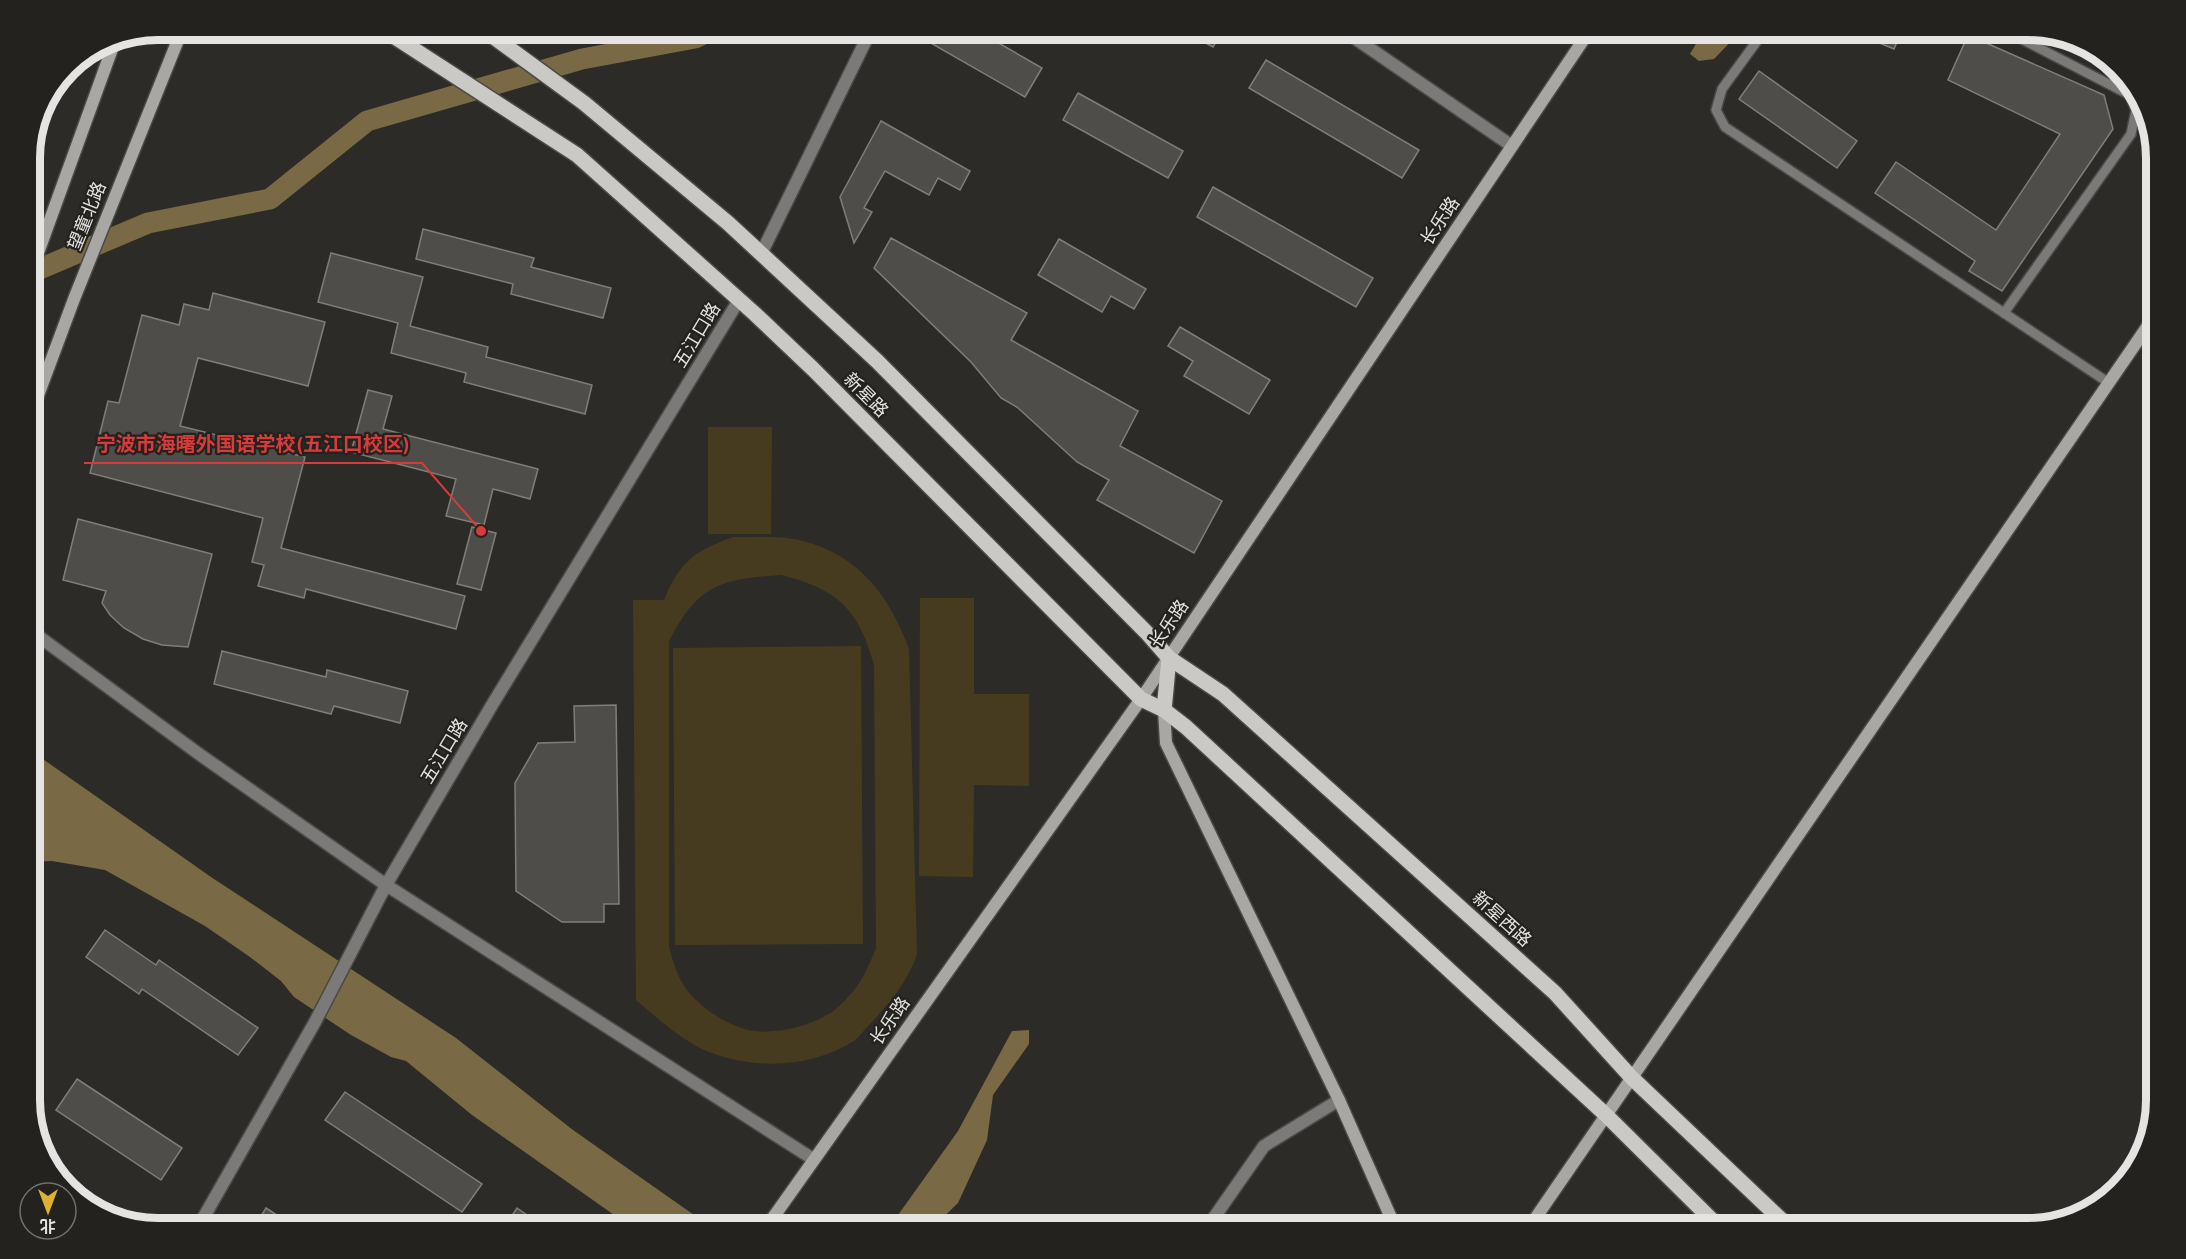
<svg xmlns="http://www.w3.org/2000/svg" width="2186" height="1259" font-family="Mulish,'Noto Sans SC',sans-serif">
  <rect width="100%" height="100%" fill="#2d2b28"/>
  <g fill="#473b1f" fill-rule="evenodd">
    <path d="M 708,427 L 772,427 L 771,534 L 708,534 Z"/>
    <path d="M 733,537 C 756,537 781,535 803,541 C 859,555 890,597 909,649 L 917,954 C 908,982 888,1005 868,1026 C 863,1031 858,1039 852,1042 C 809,1069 748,1070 702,1049 C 678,1037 656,1017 636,1000 L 633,600 L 664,600 C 680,561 695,551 733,537 ZM 781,575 C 837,589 859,609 874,665 L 876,948 C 866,973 859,988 839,1006 C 820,1025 774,1036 748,1030 C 728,1025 706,1011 693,997 C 679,983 674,965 669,947 L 669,642 C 697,585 721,579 781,575 Z"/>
    <path d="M 920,598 L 974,598 L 974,694 L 1029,694 L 1029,786 L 974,785 L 973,877 L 919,876 Z"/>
    <path d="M 861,646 L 863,944 L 675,945 L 673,648 Z"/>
  </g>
  <g fill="#796944">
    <path d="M 1704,30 L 1742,30 L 1714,59 L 1699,61 L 1690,54 Z"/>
    <path d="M 30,750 L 211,877 L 456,1038 L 573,1130 L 714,1229 L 634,1229 L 472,1115 L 406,1061 L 391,1057 L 351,1035 L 294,997 L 281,981 L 250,957 L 205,926 L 105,870 L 52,861 L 30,862 Z"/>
    <path d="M 1029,1030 L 1029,1044 L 993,1095 L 987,1140 L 958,1203 L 931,1229 L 888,1229 L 958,1131 L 1012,1031 Z"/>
  </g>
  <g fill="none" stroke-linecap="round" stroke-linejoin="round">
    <path stroke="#796944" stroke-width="21" d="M 30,273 L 148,223 L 270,199 L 367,121 L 582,59 L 695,38 L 711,30"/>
  </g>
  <g fill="#4f4d49" stroke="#807e7a" stroke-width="1.5">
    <path d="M 908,30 L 976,30 L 1042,68 L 1025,97 Z"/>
    <path d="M 1182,30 L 1223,30 L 1213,47 Z"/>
    <path d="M 1848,30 L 1902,30 L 1894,49 Z"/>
    <path d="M 1968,35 L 2104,95 L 2113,129 L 2002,291 L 1969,271 L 1975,261 L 1875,193 L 1896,162 L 1996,230 L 2060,134 L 1948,80 Z"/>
    <path d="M 1266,60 L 1419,150 L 1402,178 L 1249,88 Z"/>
    <path d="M 1759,71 L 1857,141 L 1837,168 L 1739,99 Z"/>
    <path d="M 1078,93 L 1183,151 L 1168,178 L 1063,120 Z"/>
    <path d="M 881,121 L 970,171 L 960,190 L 938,178 L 929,195 L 885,171 L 864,208 L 872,212 L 854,243 L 840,197 Z"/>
    <path d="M 1213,187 L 1373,278 L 1356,307 L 1197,217 Z"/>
    <path d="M 423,229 L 534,258 L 531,267 L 611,288 L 603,318 L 511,294 L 513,284 L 416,259 Z"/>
    <path d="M 891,238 L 1027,313 L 1011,340 L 1138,411 L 1120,446 L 1222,501 L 1194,553 L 1097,500 L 1109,480 L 1077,462 L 1017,407 L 1001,398 L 971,362 L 874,268 Z"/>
    <path d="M 1059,239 L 1146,289 L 1134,309 L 1111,296 L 1102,312 L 1038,275 Z"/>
    <path d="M 331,253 L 423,277 L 410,326 L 488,347 L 486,357 L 592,385 L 585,414 L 464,382 L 466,373 L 391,353 L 398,323 L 318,302 Z"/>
    <path d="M 213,293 L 325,322 L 308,386 L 198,358 L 180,426 L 305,457 L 281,548 L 465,596 L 456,629 L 306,589 L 304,598 L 258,586 L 264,565 L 252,562 L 263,518 L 90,473 L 108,401 L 119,403 L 142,315 L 179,325 L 184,304 L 209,310 Z"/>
    <path d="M 1180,327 L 1270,380 L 1249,414 L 1184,376 L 1193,361 L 1168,346 Z"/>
    <path d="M 368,390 L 392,396 L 383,429 L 538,469 L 530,499 L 493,489 L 484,525 L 446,516 L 456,479 L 351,452 Z"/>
    <path d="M 78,519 L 212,554 L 188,647 L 162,645 L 143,639 L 124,628 L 110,615 L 102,603 L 106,591 L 63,580 Z"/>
    <path d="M 472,527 L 496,533 L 481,590 L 457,584 Z"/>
    <path d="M 222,651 L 326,677 L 327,670 L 408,691 L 400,723 L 334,706 L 331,714 L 214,684 Z"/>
    <path d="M 616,705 L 619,904 L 604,904 L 604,922 L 562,922 L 516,891 L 515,783 L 538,743 L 575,742 L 574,706 Z"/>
    <path d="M 105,930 L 156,965 L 159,960 L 258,1028 L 238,1055 L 142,989 L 139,994 L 86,957 Z"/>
    <path d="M 77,1079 L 182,1148 L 161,1180 L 56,1110 Z"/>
    <path d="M 345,1092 L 482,1184 L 462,1212 L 325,1120 Z"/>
    <path d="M 266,1208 L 298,1229 L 253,1229 Z"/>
    <path d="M 517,1208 L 547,1229 L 503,1229 Z"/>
  </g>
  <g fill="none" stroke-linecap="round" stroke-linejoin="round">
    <g stroke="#4a4946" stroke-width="12">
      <g id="lane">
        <path d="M 1765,30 L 1722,89 L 1716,110 L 1725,127 L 2109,383"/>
        <path d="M 2004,30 L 2130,95 L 2136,110 L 2131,134 L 2004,313"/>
      </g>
    </g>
    <g stroke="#4a4946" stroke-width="15">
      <g id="street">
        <path d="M 1343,30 L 1512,146"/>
        <path d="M 761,254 L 871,30"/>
        <path d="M 30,630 L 199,754 L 386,885 L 813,1159"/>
        <path d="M 197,1229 L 315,1022 L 386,885 L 492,705 L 739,300"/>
        <path d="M 1206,1229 L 1264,1146 L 1339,1100"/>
      </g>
    </g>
    <g stroke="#4a4946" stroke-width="15">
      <g id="secondary">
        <path d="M 30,275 L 116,38"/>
        <path d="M 30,417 L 74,299 L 182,30"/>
        <path d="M 1164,710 L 1166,743 L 1339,1100 L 1396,1229"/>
        <path d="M 765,1229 L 1141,699 L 1590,30"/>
        <path d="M 1528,1229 L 2156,314"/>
      </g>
    </g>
    <g stroke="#4a4946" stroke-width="18">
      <g id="primary">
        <path d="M 384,30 L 577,155 L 755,314 L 813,369 L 1141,699 L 1164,710 L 1186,727 L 1606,1115 L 1721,1229"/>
        <path d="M 484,30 L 584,103 L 728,223 L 877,361 L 1148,634 L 1169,658 L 1164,710"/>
        <path d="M 1169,658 L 1223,694 L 1555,993 L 1632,1078 L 1791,1229"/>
      </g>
    </g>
    <use href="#lane" stroke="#7b7a78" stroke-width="9"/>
    <use href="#street" stroke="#7b7a78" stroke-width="12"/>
    <use href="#secondary" stroke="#a8a7a3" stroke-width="12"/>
    <use href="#primary" stroke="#cbc9c5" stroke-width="15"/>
  </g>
  <g text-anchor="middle" stroke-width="4.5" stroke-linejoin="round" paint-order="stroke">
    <g font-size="18" fill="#e5e4e2" stroke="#23221e">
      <text transform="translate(87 216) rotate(-68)" y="6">望童北路</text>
      <text transform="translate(1440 221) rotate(-56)" y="6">长乐路</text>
      <text transform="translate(697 335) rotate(-59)" y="6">五江口路</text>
      <text transform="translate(866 395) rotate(45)" y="6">新星路</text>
      <text transform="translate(1169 624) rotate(-56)" y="6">长乐路</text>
      <text transform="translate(444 751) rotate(-59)" y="6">五江口路</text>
      <text transform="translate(1502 919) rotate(42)" y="6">新星西路</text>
      <text transform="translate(890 1021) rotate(-55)" y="6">长乐路</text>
    </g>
  </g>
  <path d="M0 0H2186V1259H0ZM158 40H2028A118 118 0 0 1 2146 158V1100A118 118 0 0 1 2028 1218H158A118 118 0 0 1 40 1100V158A118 118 0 0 1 158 40Z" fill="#23221e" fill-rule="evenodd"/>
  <path fill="none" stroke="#e5e4e2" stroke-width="8" d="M158 40H2028A118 118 0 0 1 2146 158V1100A118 118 0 0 1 2028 1218H158A118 118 0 0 1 40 1100V158A118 118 0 0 1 158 40Z"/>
  <path fill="none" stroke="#d83b3b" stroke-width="2" d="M481 531L422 463H84"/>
  <circle fill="#d83b3b" stroke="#23221e" stroke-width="2" cx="481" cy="531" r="6"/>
  <g font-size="20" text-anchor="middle" font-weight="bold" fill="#d83b3b" stroke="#23221e" stroke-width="4.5" stroke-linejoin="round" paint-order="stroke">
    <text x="253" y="451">宁波市海曙外国语学校(五江口校区)</text>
  </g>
  <g transform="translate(48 1211) rotate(180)"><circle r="28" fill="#23221e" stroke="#71706c" stroke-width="1.5"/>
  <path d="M0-4.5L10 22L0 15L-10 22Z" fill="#deb133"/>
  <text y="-9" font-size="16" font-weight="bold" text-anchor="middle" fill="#e5e4e2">北</text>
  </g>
</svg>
